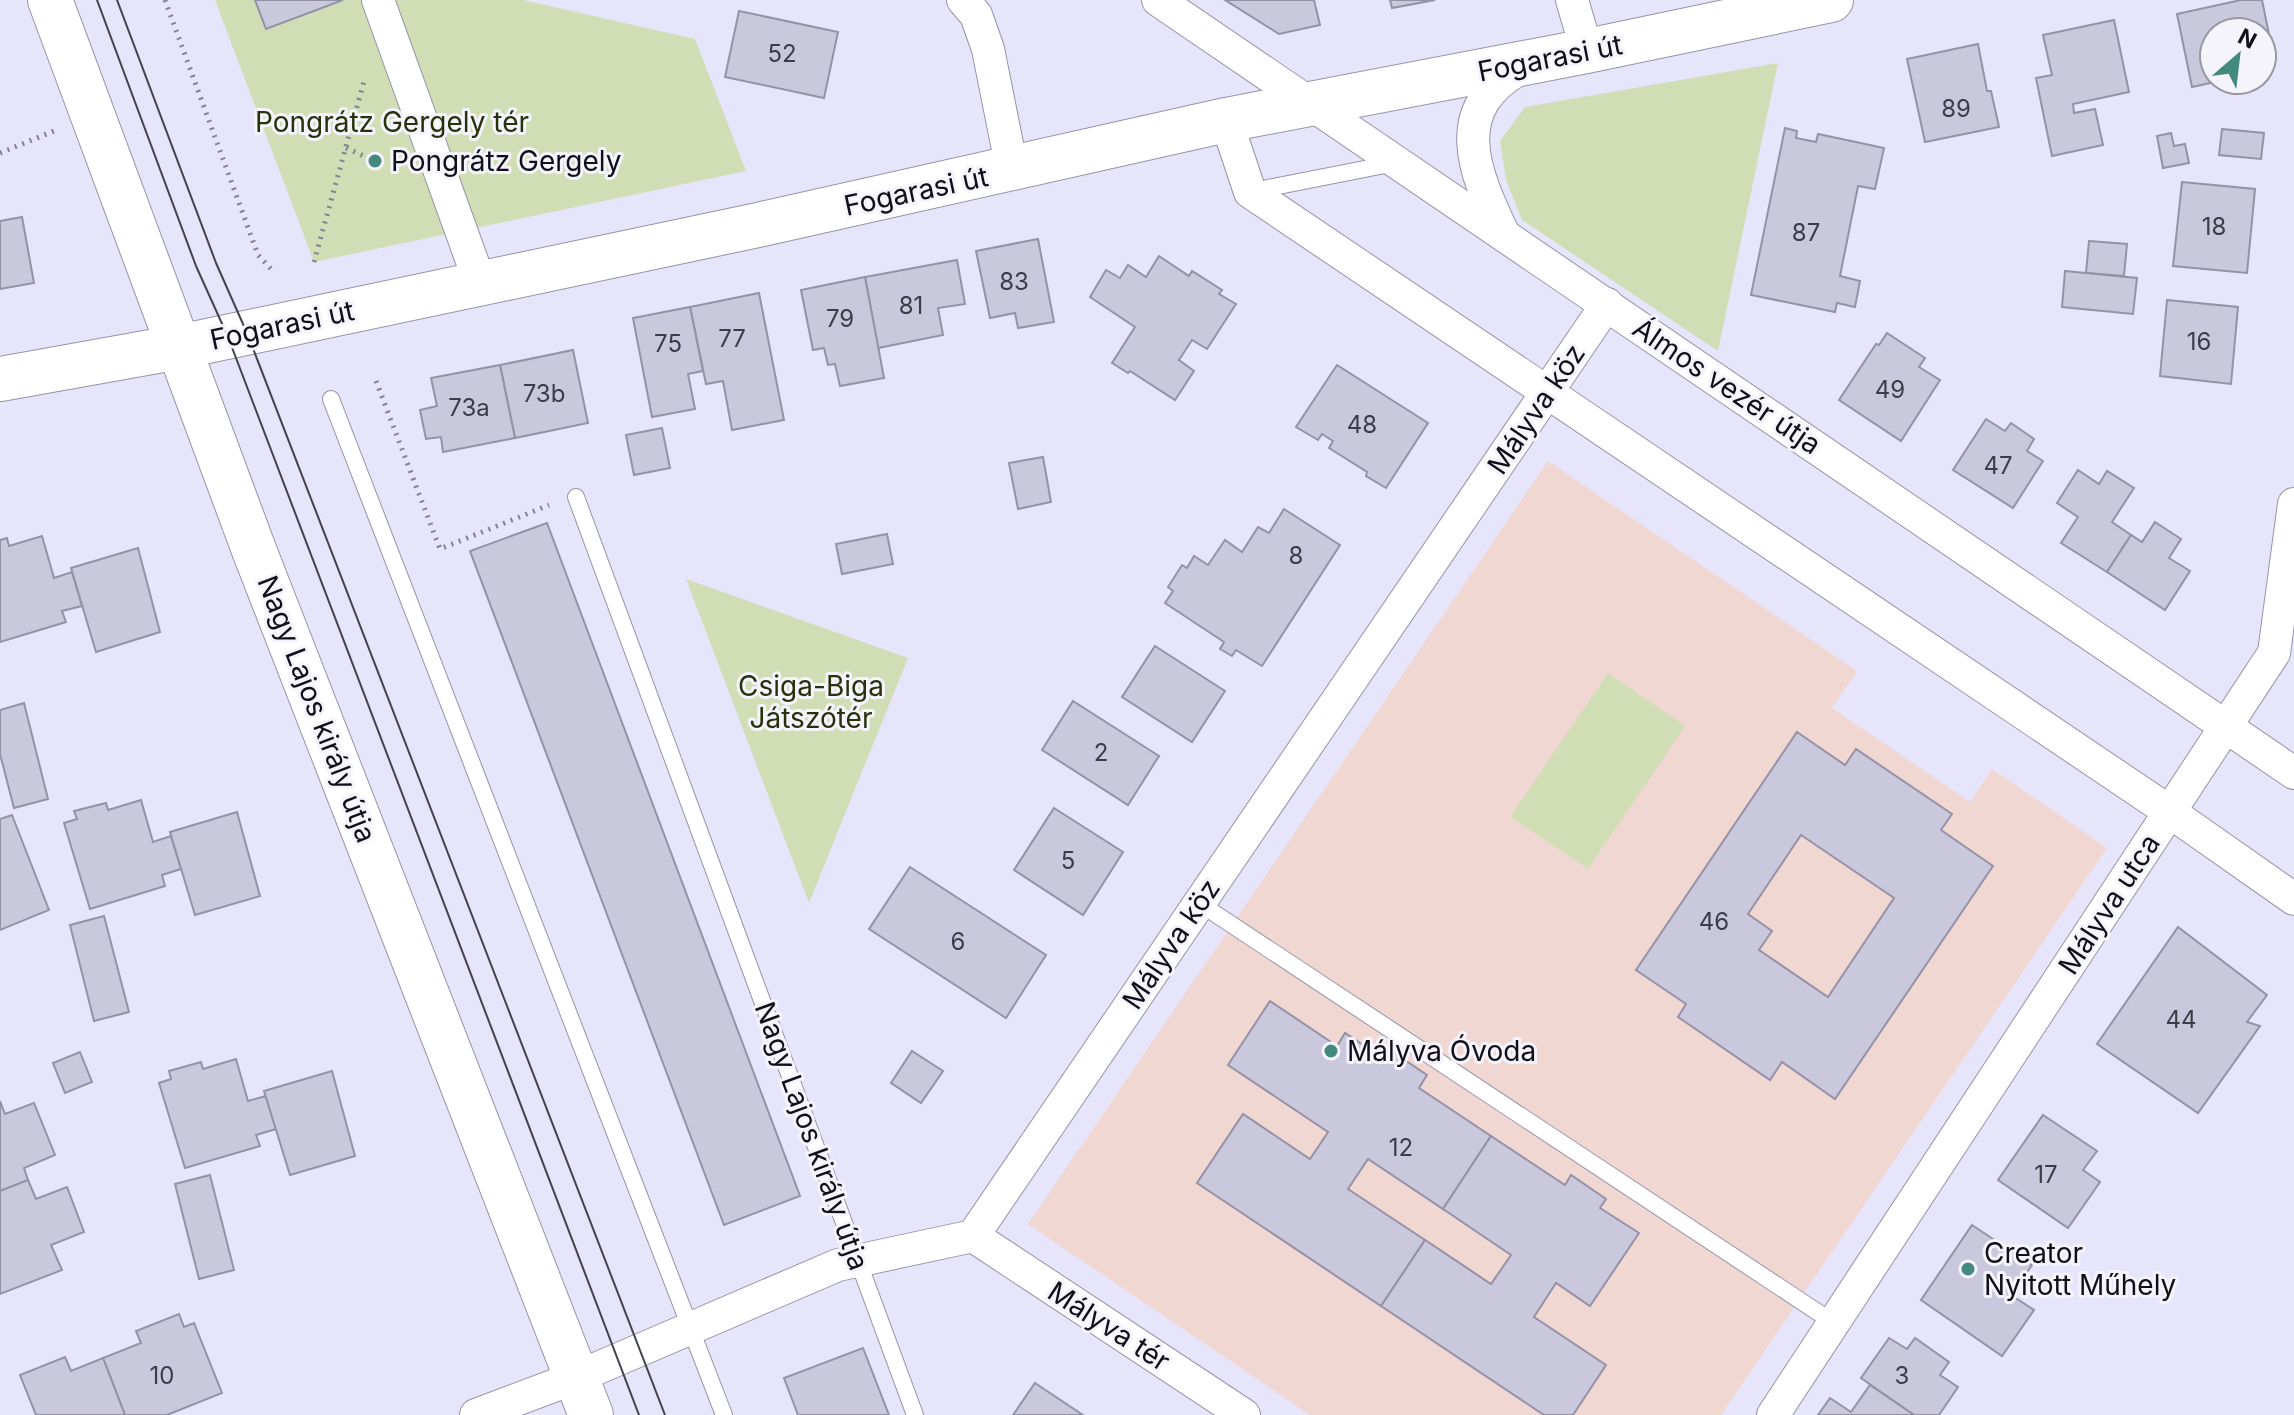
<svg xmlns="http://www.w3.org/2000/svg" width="2294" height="1415" font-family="Inter,sans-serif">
  <rect width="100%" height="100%" fill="#e7e5fb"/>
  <path fill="#f1d7d1" d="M 1548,461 L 1857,671 L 1832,708 L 1970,802 L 1992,769 L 2107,848 L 1721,1415 L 1310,1415 L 1028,1224 Z"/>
  <g fill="#d1ddb5">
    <path d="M 215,0 L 523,0 L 695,39 L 746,171 L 314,262 Z"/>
    <path d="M 1778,63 L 1718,351 L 1522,220 L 1506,180 L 1500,141 L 1525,107 Z"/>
    <path d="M 686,579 L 908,658 L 809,903 Z"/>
    <path d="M 1608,673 L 1685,726 L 1588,869 L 1510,817 Z"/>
  </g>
  <g fill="#cac8dd" stroke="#9592a7" stroke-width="2" fill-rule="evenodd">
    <path d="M 255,0 L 343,0 L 266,29 Z"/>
    <path d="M 1225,0 L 1314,0 L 1320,25 L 1279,34 Z"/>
    <path d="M 1390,0 L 1435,0 L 1392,8 Z"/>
    <path d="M 2241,0 L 2262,0 L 2273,54 L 2262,57 L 2262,32 L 2214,32 L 2214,80 L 2224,80 L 2192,87 L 2177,14 Z"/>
    <path d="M 739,11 L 838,32 L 824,98 L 725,77 Z"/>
    <path d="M 2114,20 L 2129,92 L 2073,104 L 2074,113 L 2095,109 L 2103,145 L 2052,156 L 2036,78 L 2052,75 L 2043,35 Z"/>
    <path d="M 1978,44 L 1987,91 L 1991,91 L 1999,127 L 1925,142 L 1907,59 Z"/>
    <path d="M 1785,128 L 1797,131 L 1796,138 L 1816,142 L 1818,134 L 1884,148 L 1875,189 L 1858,186 L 1840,276 L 1860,281 L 1855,307 L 1837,303 L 1835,312 L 1751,295 Z"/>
    <path d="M 2222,129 L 2264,133 L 2261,159 L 2219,155 Z"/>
    <path d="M 2171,133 L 2174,146 L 2185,144 L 2189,163 L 2163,168 L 2157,136 Z"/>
    <path d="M 2182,182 L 2255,189 L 2247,273 L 2173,266 Z"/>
    <path d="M 22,217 L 34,283 L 0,289 L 0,221 Z"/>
    <path d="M 1038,239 L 1054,322 L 1018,328 L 1015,313 L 990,318 L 976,251 Z"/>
    <path d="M 2089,241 L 2127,244 L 2124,276 L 2086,273 Z"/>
    <path d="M 1159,256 L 1189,276 L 1192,271 L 1222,290 L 1219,294 L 1236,304 L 1207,349 L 1192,340 L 1179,360 L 1194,371 L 1175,400 L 1130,371 L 1128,373 L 1112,363 L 1135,327 L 1090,297 L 1106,270 L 1120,278 L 1128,265 L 1146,277 Z"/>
    <path d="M 957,260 L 965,304 L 938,308 L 943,335 L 878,348 L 865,277 Z"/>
    <path d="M 2065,271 L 2137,278 L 2133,314 L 2062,307 Z"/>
    <path d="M 865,277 L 884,378 L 840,386 L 835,364 L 828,365 L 824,348 L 813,350 L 801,290 Z"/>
    <path d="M 759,293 L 784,420 L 732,430 L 723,381 L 706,384 L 690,307 Z"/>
    <path d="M 2167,300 L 2238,307 L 2231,384 L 2160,376 Z"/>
    <path d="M 690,307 L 703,371 L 688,374 L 695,409 L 652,417 L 633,318 Z"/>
    <path d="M 1887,333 L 1925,358 L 1919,367 L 1940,380 L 1901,441 L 1839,400 L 1876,344 L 1879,345 Z"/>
    <path d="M 573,350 L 588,423 L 515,438 L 500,365 Z"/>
    <path d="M 500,365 L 515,438 L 443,452 L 441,437 L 426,439 L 420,410 L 437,406 L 431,378 Z"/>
    <path d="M 1337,365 L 1428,423 L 1386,488 L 1366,476 L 1367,472 L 1329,448 L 1333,441 L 1322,434 L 1318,440 L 1296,427 Z"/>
    <path d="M 1986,419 L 2005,431 L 2011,423 L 2034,439 L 2027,451 L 2043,461 L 2013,508 L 1953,470 Z"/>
    <path d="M 662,428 L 670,468 L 634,475 L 626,435 Z"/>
    <path d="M 1043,457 L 1051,502 L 1018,509 L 1009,463 Z"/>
    <path d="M 2078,470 L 2099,484 L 2107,471 L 2134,488 L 2112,522 L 2131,535 L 2107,572 L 2061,543 L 2078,517 L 2057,503 Z"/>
    <path d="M 1284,509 L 1340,545 L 1262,666 L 1236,650 L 1232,656 L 1220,649 L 1224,642 L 1165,603 L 1173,591 L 1168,587 L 1182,565 L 1187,568 L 1194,556 L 1208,565 L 1225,540 L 1242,552 L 1258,527 L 1269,533 Z"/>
    <path d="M 2155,522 L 2181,539 L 2169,558 L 2190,571 L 2165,610 L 2107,572 L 2131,535 L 2142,542 Z"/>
    <path d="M 547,523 L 800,1196 L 724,1225 L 470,551 Z"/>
    <path d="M 887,534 L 893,564 L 842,574 L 836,544 Z"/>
    <path d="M 42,536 L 54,578 L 72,572 L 82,606 L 62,611 L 66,622 L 0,642 L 0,540 L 7,538 L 9,546 Z"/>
    <path d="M 138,548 L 160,632 L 96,652 L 71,568 Z"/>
    <path d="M 1155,646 L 1225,691 L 1192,742 L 1122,697 Z"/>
    <path d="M 1073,701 L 1159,756 L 1128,805 L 1042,750 Z"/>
    <path d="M 24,703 L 48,799 L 14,808 L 0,754 L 0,710 Z"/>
    <path d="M 1797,732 L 1845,765 L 1856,749 L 1952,814 L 1941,830 L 1993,866 L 1835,1099 L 1782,1062 L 1770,1080 L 1678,1017 L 1686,1004 L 1636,970 ZM 1801,835 L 1894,898 L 1828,997 L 1759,950 L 1772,931 L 1748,914 Z"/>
    <path d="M 141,800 L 153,842 L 171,836 L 181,869 L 162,875 L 165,886 L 90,909 L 64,823 L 77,819 L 74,811 L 106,803 L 108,810 Z"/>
    <path d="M 1054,808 L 1123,852 L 1083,915 L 1014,870 Z"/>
    <path d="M 237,812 L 260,896 L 195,915 L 170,832 Z"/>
    <path d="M 12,815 L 49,910 L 0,930 L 0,819 Z"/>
    <path d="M 910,867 L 1046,955 L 1006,1018 L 869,929 Z"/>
    <path d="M 104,916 L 129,1012 L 94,1021 L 70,925 Z"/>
    <path d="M 2178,927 L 2267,995 L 2247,1022 L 2260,1026 L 2198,1113 L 2097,1044 Z"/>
    <path d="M 1270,1001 L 1337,1046 L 1345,1033 L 1381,1057 L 1387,1048 L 1427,1075 L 1419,1088 L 1491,1136 L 1443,1209 L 1368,1159 L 1348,1189 L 1425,1240 L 1381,1306 L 1197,1183 L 1243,1114 L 1310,1159 L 1328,1132 L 1228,1065 Z"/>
    <path d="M 912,1051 L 943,1071 L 921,1103 L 891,1083 Z"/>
    <path d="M 80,1052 L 92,1082 L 65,1093 L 53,1063 Z"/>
    <path d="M 236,1059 L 248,1101 L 266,1096 L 276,1129 L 256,1135 L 260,1146 L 185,1168 L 159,1083 L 171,1079 L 169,1071 L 201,1062 L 203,1069 Z"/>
    <path d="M 332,1071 L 355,1156 L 290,1175 L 264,1091 Z"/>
    <path d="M 0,1101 L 5,1114 L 34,1103 L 55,1155 L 24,1168 L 28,1180 L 0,1191 Z"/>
    <path d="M 2043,1115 L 2097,1151 L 2083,1170 L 2100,1182 L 2068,1228 L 1998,1180 Z"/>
    <path d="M 1491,1136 L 1565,1185 L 1571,1175 L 1606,1199 L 1600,1208 L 1639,1233 L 1590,1306 L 1556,1283 L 1534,1317 L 1606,1365 L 1573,1415 L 1544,1415 L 1381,1306 L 1425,1240 L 1491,1284 L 1511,1255 L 1443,1209 Z"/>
    <path d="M 210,1175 L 234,1270 L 199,1279 L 175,1184 Z"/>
    <path d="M 28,1180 L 36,1199 L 67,1187 L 84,1232 L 51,1245 L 62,1270 L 0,1294 L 0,1191 Z"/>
    <path d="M 1972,1225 L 2032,1265 L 2011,1295 L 2034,1310 L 2002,1356 L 1921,1300 Z"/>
    <path d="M 179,1314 L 184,1327 L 194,1323 L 222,1393 L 167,1415 L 125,1415 L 103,1358 L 141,1343 L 136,1331 Z"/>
    <path d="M 1889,1338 L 1907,1349 L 1915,1338 L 1949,1362 L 1940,1375 L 1958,1387 L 1939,1415 L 1914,1415 L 1861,1378 Z"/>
    <path d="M 863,1348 L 889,1415 L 798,1415 L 784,1378 Z"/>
    <path d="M 65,1357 L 71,1371 L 103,1358 L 125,1415 L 36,1415 L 20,1375 Z"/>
    <path d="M 1035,1383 L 1083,1415 L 1013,1415 Z"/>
    <path d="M 1870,1385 L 1914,1415 L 1818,1415 L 1830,1398 L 1851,1412 Z"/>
  </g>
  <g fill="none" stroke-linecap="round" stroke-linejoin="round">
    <g stroke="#9593a7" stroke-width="18">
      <g id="service">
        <path d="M 1253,191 L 1395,163"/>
        <path d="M 331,399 L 724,1415"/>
        <path d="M 576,497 L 915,1415"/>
        <path d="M 1199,903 L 1834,1323"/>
      </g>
    </g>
    <g stroke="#9593a7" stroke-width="34">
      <g id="minor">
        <path d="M 378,0 L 480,283"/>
        <path d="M 963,0 L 976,15 L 988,49 L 1012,169"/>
        <path d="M 1158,0 L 2294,773"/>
        <path d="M 1572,0 L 1587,51"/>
        <path d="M 1226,120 L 1250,192 L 2170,812 L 2294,899"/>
        <path d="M 1504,235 C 1474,172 1445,107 1525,66"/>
        <path d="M 973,1236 L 1244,1415"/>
        <path d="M 476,1415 L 577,1377 L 838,1265 L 973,1236 L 1607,304"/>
        <path d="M 1773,1415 L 2274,653 L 2294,504"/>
      </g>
    </g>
    <g stroke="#9593a7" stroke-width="46">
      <g id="secondary">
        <path d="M 50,0 L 254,550 L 591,1415"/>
        <path d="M 0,379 L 179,347 L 758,225 L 1226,120 L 1587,51 L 1831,0"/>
      </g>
    </g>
    <g stroke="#848292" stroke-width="5" stroke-dasharray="2 6" stroke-linecap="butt">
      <path d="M 165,0 L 258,255 L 273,271"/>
      <path d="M 346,148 L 375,161"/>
      <path d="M 0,153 L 54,131"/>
      <path d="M 314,262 L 365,78"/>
      <path d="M 376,381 L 440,549 L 549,505"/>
    </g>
    <use href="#service" stroke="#fff" stroke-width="16"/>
    <use href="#minor" stroke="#fff" stroke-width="32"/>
    <use href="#secondary" stroke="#fff" stroke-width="44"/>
    <g stroke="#44424d" stroke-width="2">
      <path d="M 97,0 L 196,266 L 228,337 L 639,1415"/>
      <path d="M 117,0 L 216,263 L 247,333 L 665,1415"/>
    </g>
  </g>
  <g fill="#44897e" stroke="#f5f4fd" stroke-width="3">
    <circle cx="375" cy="161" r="8"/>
    <circle cx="1331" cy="1051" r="8"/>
    <circle cx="1968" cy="1269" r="8"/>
  </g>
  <g text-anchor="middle" stroke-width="6" stroke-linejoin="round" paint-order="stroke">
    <g font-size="24" fill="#3e3c48">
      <text x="782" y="62">52</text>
      <text x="1956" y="117">89</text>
      <text x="2214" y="235">18</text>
      <text x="1806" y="241">87</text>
      <text x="1014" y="290">83</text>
      <text x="911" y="314">81</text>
      <text x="840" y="327">79</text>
      <text x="732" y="347">77</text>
      <text x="2199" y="350">16</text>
      <text x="668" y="352">75</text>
      <text x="1890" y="398">49</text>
      <text x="544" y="402">73b</text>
      <text x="469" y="416">73a</text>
      <text x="1362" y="433">48</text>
      <text x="1998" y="474">47</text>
      <text x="1296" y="564">8</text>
      <text x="1101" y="761">2</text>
      <text x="1068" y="869">5</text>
      <text x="1714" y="930">46</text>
      <text x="958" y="950">6</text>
      <text x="2181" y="1028">44</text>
      <text x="1401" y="1156">12</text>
      <text x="2046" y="1183">17</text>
      <text x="162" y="1384">10</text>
      <text x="1902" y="1384">3</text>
    </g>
    <g font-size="28" fill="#100e16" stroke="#f5f4fd">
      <text transform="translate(1550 58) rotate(-11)" y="10">Fogarasi út</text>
      <text transform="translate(916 191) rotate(-12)" y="10">Fogarasi út</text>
      <text transform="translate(282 325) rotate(-12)" y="10">Fogarasi út</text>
      <text transform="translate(1727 386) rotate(34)" y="10">Álmos vezér útja</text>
      <text transform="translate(1536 409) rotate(-56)" y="10">Mályva köz</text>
      <text transform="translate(317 709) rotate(69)" y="10">Nagy Lajos király útja</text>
      <text transform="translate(2109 904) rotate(-57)" y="10">Mályva utca</text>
      <text transform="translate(1171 944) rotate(-56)" y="10">Mályva köz</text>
      <text transform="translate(812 1136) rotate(70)" y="10">Nagy Lajos király útja</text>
      <text transform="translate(1109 1326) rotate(33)" y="10">Mályva tér</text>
    </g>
    <g font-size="28" fill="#29310b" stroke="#f5f4fd">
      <text x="392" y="132">Pongrátz Gergely tér</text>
      <text x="811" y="696">Csiga-Biga<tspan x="811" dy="32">Játszótér</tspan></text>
    </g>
    <g font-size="28" fill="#100e16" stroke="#f5f4fd" text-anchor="start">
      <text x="391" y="171">Pongrátz Gergely</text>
      <text x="1347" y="1061">Mályva Óvoda</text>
      <text x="1984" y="1263">Creator<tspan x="1984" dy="32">Nyitott Műhely</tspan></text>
    </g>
  </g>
  <g transform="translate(2238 56) rotate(28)"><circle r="38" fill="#f5f4fd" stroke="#9998a1" stroke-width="2"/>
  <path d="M0-6L14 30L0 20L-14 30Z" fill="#44897e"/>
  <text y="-12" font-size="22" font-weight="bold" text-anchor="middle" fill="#100e16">N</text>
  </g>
</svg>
